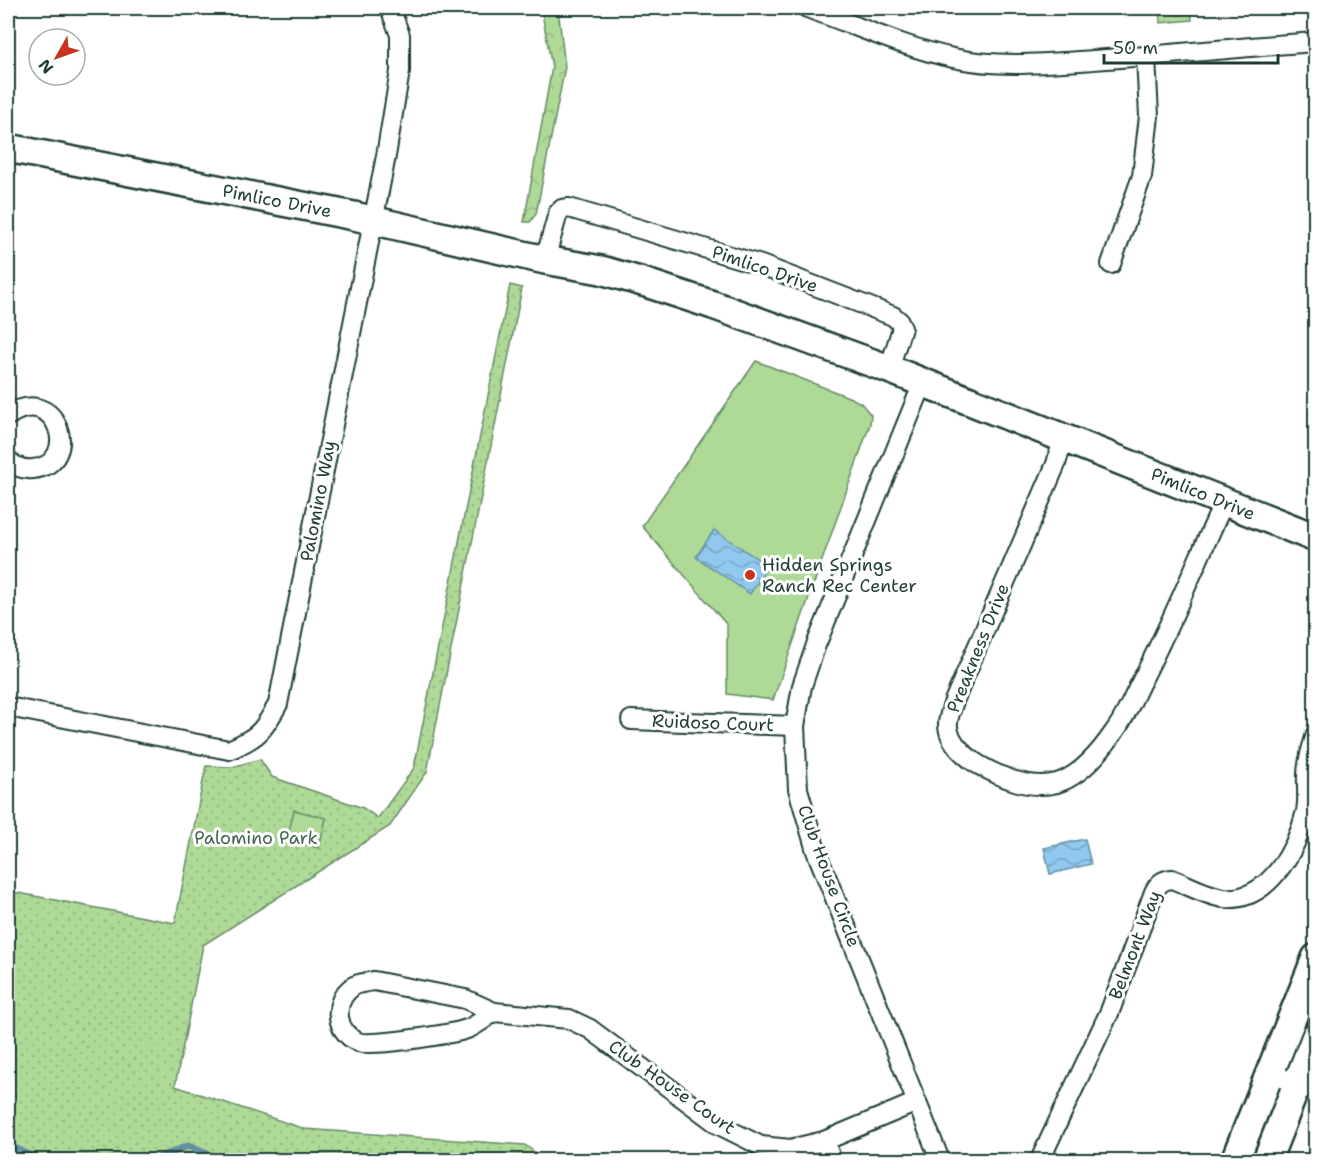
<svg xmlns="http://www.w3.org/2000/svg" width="1323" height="1168" font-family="'Shantell Sans',sans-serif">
  <defs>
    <pattern id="forest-crowns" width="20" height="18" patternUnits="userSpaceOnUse" patternTransform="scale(1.5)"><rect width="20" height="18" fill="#aed997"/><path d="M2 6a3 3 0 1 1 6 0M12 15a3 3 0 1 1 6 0" fill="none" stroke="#95bb83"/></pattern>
    <pattern id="park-dots" width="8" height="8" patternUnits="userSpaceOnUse" patternTransform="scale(1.5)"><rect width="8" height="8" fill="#aed997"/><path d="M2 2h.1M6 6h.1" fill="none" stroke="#95bb83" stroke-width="1.8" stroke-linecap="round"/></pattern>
    <pattern id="water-waves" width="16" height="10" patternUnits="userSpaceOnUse" patternTransform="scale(1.5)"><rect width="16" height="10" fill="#91c8ef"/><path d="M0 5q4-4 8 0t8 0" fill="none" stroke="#76a4c2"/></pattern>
  </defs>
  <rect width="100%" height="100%" fill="#fff"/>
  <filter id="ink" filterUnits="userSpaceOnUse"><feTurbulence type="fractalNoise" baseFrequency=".0167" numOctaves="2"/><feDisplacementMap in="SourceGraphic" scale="12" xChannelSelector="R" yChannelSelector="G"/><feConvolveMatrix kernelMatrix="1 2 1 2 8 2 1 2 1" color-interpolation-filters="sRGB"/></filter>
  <g filter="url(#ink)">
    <path fill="url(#forest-crowns)" stroke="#668b66" stroke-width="1.5" d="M 541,8 L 558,8 L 565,67 L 536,214 L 530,222 L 524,222 L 552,67 Z"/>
    <g fill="url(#park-dots)" stroke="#668b66" stroke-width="1.5">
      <path d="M 1159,8 L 1191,8 L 1192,20 L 1160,23 Z"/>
      <path d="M 510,285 L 522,288 L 427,772 L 390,826 L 203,945 L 175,1086 L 305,1129 L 525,1145 L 545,1160 L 8,1160 L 8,891 L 175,923 L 206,766 L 232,767 L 260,759 L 272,777 L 363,808 L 378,818 L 414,768 Z"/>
    </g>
    <g fill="#aed997" stroke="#668b66" stroke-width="1.5">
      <path d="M 756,361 L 851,398 L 861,403 L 871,415 L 870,424 L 773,700 L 727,694 L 727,625 L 642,526 Z"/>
      <path d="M 294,810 L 326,818 L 319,848 L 287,840 Z"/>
    </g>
    <g fill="url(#water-waves)" stroke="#6390a4" stroke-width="1.5">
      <path d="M 714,530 L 768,566 L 750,594 L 696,557 Z"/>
      <path d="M 1085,839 L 1091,864 L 1050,874 L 1044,848 Z"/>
    </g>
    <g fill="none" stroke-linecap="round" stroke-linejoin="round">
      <g stroke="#6390a4" stroke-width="7">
        <path d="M 8,1145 L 40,1160"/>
        <path d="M 153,1160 L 188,1146 L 222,1160"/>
        <path d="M 269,1160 L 282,1157 L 299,1160"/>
      </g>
      <g stroke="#1f3d34" stroke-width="22">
        <g id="street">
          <path d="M 807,8 C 855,25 903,47 953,58 C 998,68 1048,63 1093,60 C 1168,55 1241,47 1316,42"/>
          <path d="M 545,260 L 558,213 L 562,209 L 569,208 L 761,265 L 893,316 L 899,321 L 902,328 L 889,369"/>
          <path d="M 1111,264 L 1142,176 L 1149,116 L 1146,57"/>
          <path d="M 923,383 L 816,645 L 802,686 L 795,726 L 798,789 L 816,851 L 940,1160"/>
          <path d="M 8,416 C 57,381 83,464 33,469 C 23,470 15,467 8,460"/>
          <path d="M 1063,439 L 1056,464 L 954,701 C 952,708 947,719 948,727 C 950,743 966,757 979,765 C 1002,778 1030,790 1057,783 C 1080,776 1101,751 1114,732 C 1125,718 1132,700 1140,684 C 1171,625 1196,563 1224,502"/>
          <path d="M 8,707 L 229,750 C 258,737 262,733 278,704 L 386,156 L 400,71 L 400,35 L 390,8"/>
          <path d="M 631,720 L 795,726"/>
          <path d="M 374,981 L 465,999 L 494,1012 C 485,1018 476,1026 467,1029 C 453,1034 369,1047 358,1042 C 335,1032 332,1002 352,987 C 357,983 367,982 374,981 Z"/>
          <path d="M 494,1012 L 569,1019 L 590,1029 L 719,1125 L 761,1146 L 790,1149 L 824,1141 L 917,1102"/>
          <path d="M 1269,1073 L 1316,1091"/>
          <path d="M 824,1141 L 832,1160"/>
          <path d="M 1040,1160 L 1110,1011 L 1154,892 C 1158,884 1162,880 1172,879 C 1188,885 1207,896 1224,898 C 1269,902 1297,849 1306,811 C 1309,796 1305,780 1308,765 C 1309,755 1313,744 1316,734"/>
        </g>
      </g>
      <g stroke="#1f3d34" stroke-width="32">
        <g id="secondary">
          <path d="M 8,148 L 354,216 L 545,260 L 601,270 L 643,282 L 713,305 L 889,369 L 1316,538"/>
          <path d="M 1235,1160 L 1316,958"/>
          <path d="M 1267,1160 L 1316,1036"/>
        </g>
      </g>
      <use href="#street" stroke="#fff" stroke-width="18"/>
      <use href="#secondary" stroke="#fff" stroke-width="27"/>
    </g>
  </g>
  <circle fill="#c8321e" stroke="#fff" stroke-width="2" cx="750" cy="575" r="6"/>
  <g text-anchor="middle" stroke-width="6" stroke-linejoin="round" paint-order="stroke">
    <g font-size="18" fill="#1f3d34" stroke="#fff">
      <text transform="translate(277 201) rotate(11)" y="6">Pimlico Drive</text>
      <text transform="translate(765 269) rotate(19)" y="6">Pimlico Drive</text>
      <text transform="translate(1203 494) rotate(22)" y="6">Pimlico Drive</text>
      <text transform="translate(318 501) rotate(-79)" y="6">Palomino Way</text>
      <text transform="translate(978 648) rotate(-68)" y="6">Preakness Drive</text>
      <text transform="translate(713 723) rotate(2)" y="6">Ruidoso Court</text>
      <text transform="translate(829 876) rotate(70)" y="6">Club House Circle</text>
      <text transform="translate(1135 945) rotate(-69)" y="6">Belmont Way</text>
      <text transform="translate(672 1087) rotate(35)" y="6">Club House Court</text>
    </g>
    <g font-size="18" fill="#1f3d34" stroke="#fff" text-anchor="start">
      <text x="762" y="571">Hidden Springs<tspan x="762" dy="21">Ranch Rec Center</tspan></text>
    </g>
    <g font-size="18" fill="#43644d" stroke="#fff">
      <text x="256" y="844">Palomino Park</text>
    </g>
  </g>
  <rect width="1323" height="1168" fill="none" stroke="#fff" stroke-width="30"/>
  <rect x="15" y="15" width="1293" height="1138" fill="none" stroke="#1f3d34" stroke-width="2" filter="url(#ink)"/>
  <g transform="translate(57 57) rotate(230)"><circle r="28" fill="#ffffff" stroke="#a5b1ae" stroke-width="1.5"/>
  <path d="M0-4.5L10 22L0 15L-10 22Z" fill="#c8321e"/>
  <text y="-9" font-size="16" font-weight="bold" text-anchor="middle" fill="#1f3d34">N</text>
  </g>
  <path d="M1104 54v9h174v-9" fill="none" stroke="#1f3d34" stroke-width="3"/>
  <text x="1113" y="54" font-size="18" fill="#1f3d34" stroke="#ffffff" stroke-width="4.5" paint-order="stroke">50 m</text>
</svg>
